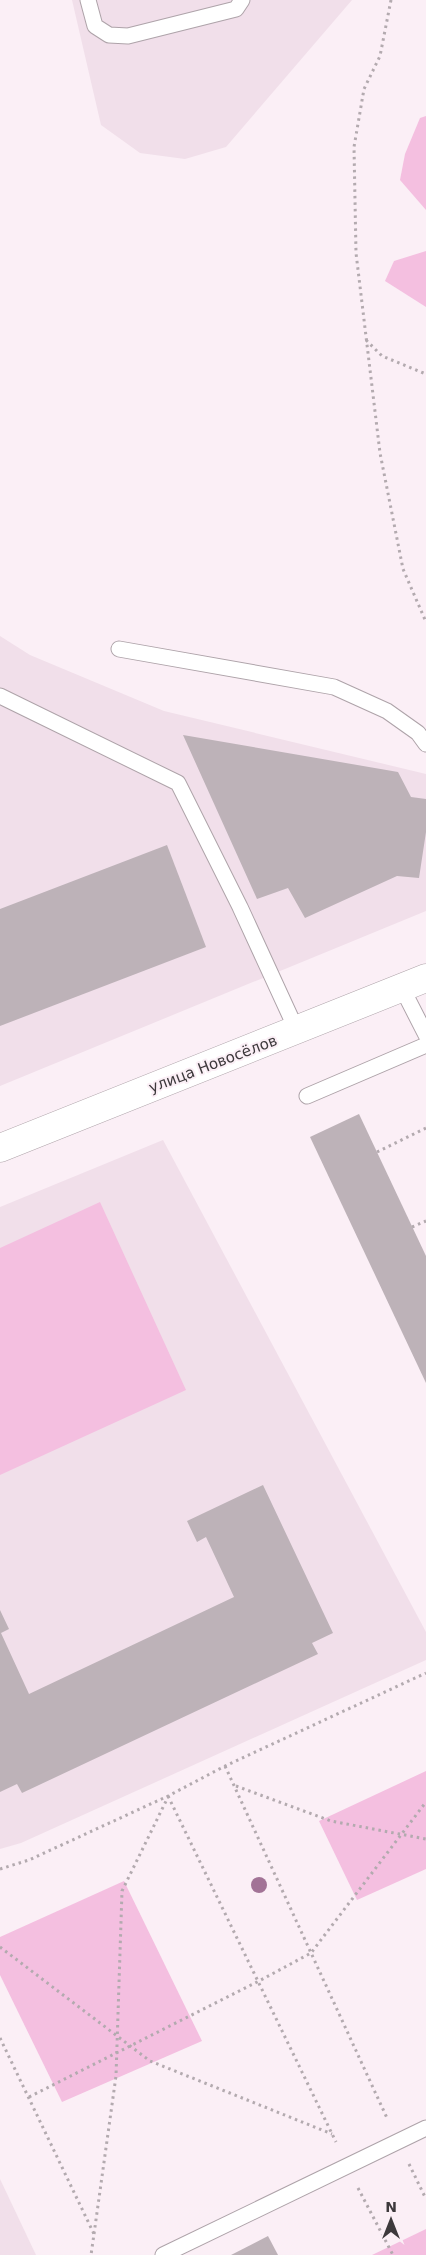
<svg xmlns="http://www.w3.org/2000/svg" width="426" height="2255" font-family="'DejaVu Sans',sans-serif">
  <rect width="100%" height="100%" fill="#fbeff6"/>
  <g fill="#f1dfea">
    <path d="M 72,0 L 352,0 L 226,147 L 185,159 L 140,153 L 101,125 Z"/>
    <path d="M 0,636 L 30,655 L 164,711 L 426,774 L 426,911 L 0,1086 Z"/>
    <path d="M 163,1140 L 426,1632 L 426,1660 L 21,1843 L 0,1849 L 0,1207 Z"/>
    <path d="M 0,2179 L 36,2255 L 0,2255 Z"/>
  </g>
  <g fill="#f4bfe0">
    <path d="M 426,116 L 426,210 L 400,180 L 405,154 L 420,118 Z"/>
    <path d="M 426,251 L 426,307 L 385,281 L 394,261 Z"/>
    <path d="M 100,1202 L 186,1390 L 0,1475 L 0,1248 Z"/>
    <path d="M 426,1771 L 426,1869 L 357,1900 L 319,1821 Z"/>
    <path d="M 124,1881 L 202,2041 L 62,2102 L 0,1975 L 0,1937 Z"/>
    <path d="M 426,2229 L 426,2255 L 372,2255 Z"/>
  </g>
  <g fill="#bdb2b8">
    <path d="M 183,735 L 398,772 L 411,797 L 426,799 L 426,832 L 419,878 L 397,876 L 305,918 L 288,888 L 257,899 Z"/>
    <path d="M 167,845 L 206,947 L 0,1026 L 0,909 Z"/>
    <path d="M 359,1114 L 426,1256 L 426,1383 L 310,1137 Z"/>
    <path d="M 263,1485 L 333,1633 L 312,1643 L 318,1654 L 22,1793 L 17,1784 L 0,1792 L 0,1610 L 9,1629 L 1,1633 L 29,1694 L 234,1597 L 206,1537 L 197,1542 L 187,1521 Z"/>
    <path d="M 268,2236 L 278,2255 L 231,2255 Z"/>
  </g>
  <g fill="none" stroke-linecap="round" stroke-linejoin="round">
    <g stroke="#aea3a9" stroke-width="17">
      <g id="service">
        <path d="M 88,0 L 95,26 L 109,35 L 128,36 L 236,9 L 242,0"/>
        <path d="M 119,649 L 334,687 L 387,711 L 418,733 L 426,744"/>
        <path d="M 0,696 L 178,783 L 240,907 L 297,1031"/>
        <path d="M 402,988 L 426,1035"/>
        <path d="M 307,1096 L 426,1045"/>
        <path d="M 163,2255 L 426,2128"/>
      </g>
    </g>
    <g stroke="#aea3a9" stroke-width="29">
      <path id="minor" d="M 0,1148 L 426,978"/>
    </g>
    <g stroke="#b3aaaf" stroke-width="3" stroke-dasharray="2.5 4" stroke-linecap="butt">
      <path d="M 391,0 L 380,56 L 364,89 L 354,147 L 356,253 L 380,453 L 403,569 L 426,622"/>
      <path d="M 366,340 L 382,356 L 426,374"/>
      <path d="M 377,1152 L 426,1128"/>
      <path d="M 412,1227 L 426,1221"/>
      <path d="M 225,1766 L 387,2118"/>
      <path d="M 236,1786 L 331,1821 L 426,1839"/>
      <path d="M 168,1796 L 336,2142"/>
      <path d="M 0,1869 L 29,1860 L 168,1796 L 225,1766 L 426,1673"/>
      <path d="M 0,1947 L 150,2061 L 332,2134"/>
      <path d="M 0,2038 L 94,2234 L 91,2255"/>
      <path d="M 29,2097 L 259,1981 L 311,1953 L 426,1802"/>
      <path d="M 409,2164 L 426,2199"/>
      <path d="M 358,2188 L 393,2255"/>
      <path d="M 94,2234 L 116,2076 L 122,1891 L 168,1797"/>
    </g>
    <use href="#service" stroke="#fff" stroke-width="15"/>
    <use href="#minor" stroke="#fff" stroke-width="28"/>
  </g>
  <circle fill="#a27396" cx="259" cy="1885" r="8"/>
  <g text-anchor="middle" stroke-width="4" stroke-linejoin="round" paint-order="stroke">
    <g font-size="15" fill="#3d393c" stroke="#fbeff6">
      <text transform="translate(213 1064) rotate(-21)" y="5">улица Новосёлов</text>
    </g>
  </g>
  <g transform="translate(391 2220)" stroke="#fbeff6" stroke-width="4" paint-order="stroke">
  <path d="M0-4L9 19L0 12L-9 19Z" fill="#3d393c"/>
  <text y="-8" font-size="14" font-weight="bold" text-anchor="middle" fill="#3d393c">N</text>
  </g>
</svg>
